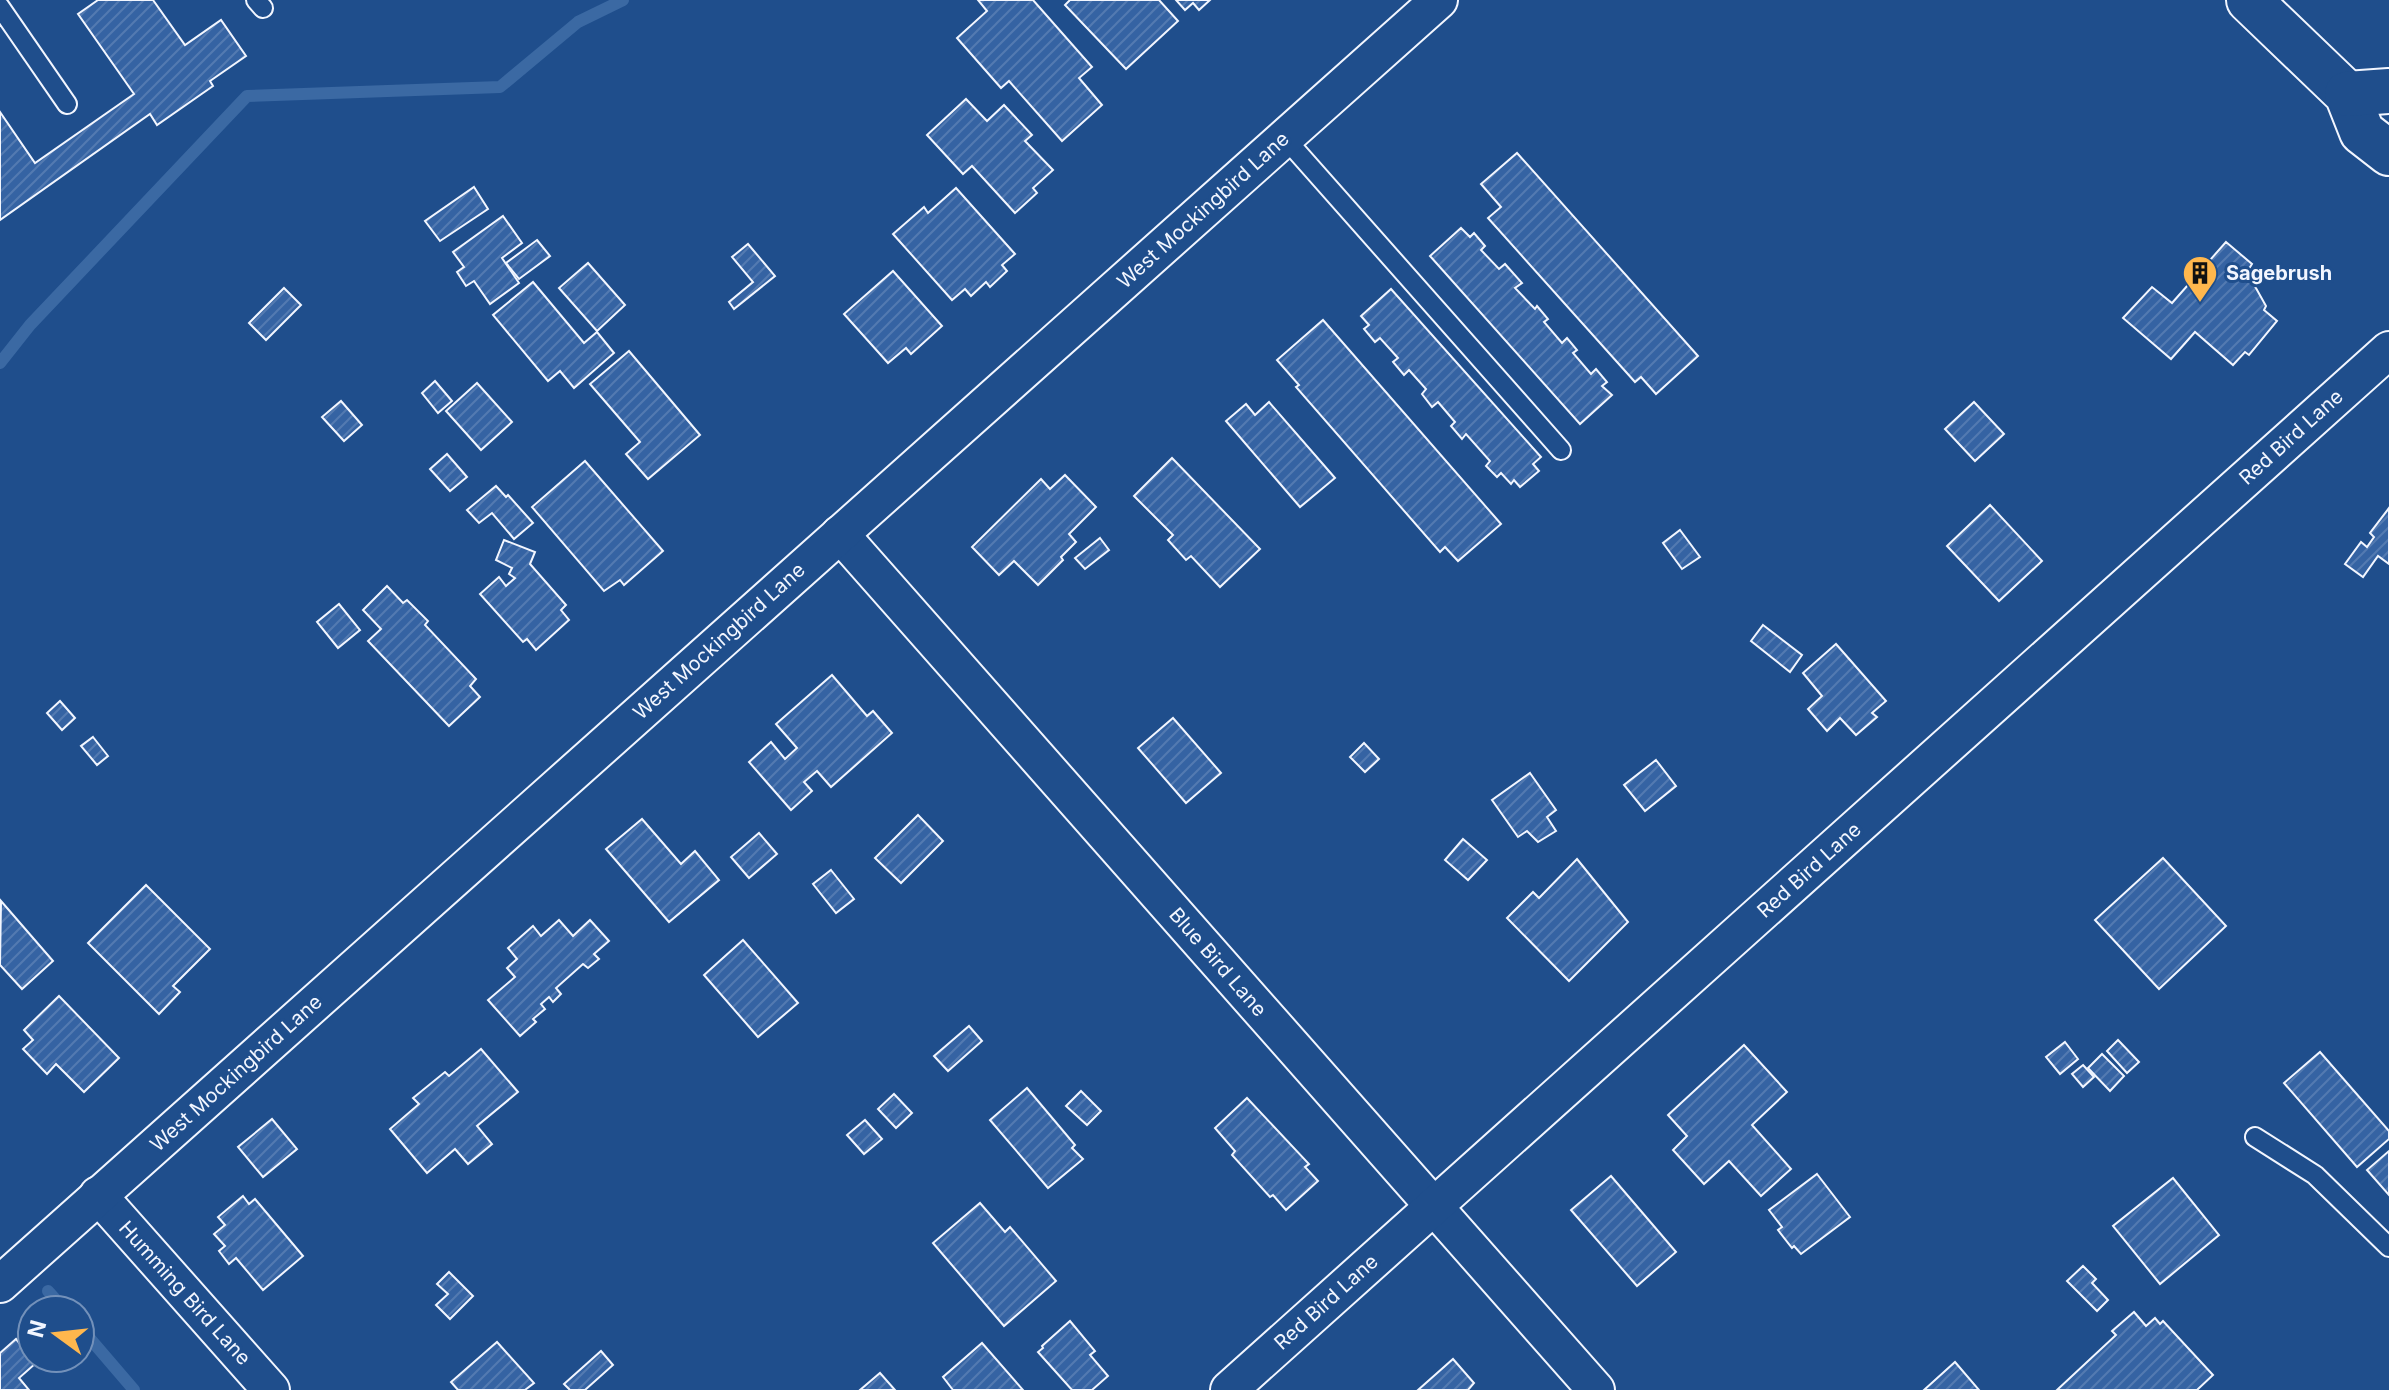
<svg xmlns="http://www.w3.org/2000/svg" width="2389" height="1390" font-family="Inter,sans-serif">
  <defs>
    <pattern id="building-hatch" width="6" height="6" patternUnits="userSpaceOnUse" patternTransform="scale(2)"><rect width="6" height="6" fill="#3563a3"/><path d="M-1 1l2-2M0 6l6-6M5 7l2-2" fill="none" stroke="#537ab1"/></pattern>
  </defs>
  <rect width="100%" height="100%" fill="#1f4e8c"/>
  <g fill="none" stroke-linecap="round" stroke-linejoin="round">
    <g stroke="#3b69a3" stroke-width="12">
      <path d="M 0,363 L 30,325 L 247,96 L 500,87 L 578,22 L 623,0"/>
      <path d="M 48,1291 L 65,1310"/>
      <path d="M 80,1327 L 134,1390"/>
    </g>
  </g>
  <g fill="url(#building-hatch)" stroke="#f2f6ff" stroke-width="2">
    <path d="M 98,0 L 153,0 L 185,45 L 221,20 L 246,56 L 210,81 L 213,86 L 157,125 L 150,114 L 0,220 L 0,112 L 35,163 L 134,94 L 78,14 Z"/>
    <path d="M 978,0 L 1033,0 L 1092,67 L 1079,78 L 1102,105 L 1062,141 L 1009,81 L 1001,88 L 957,38 L 987,11 Z"/>
    <path d="M 1070,0 L 1159,0 L 1178,21 L 1126,69 L 1065,5 Z"/>
    <path d="M 1176,0 L 1210,0 L 1199,10 L 1193,3 L 1185,10 Z"/>
    <path d="M 966,99 L 987,121 L 1004,105 L 1032,135 L 1025,141 L 1053,170 L 1033,188 L 1037,193 L 1015,213 L 972,166 L 963,174 L 927,135 Z"/>
    <path d="M 1517,153 L 1698,356 L 1656,394 L 1641,377 L 1635,382 L 1488,218 L 1501,207 L 1481,184 Z"/>
    <path d="M 474,187 L 488,209 L 440,241 L 425,221 Z"/>
    <path d="M 956,188 L 1015,254 L 1002,265 L 1007,271 L 990,287 L 986,282 L 971,296 L 965,289 L 952,300 L 893,234 L 924,207 L 928,213 Z"/>
    <path d="M 503,216 L 522,243 L 502,258 L 519,283 L 490,304 L 474,281 L 466,286 L 457,272 L 464,267 L 453,252 Z"/>
    <path d="M 1461,228 L 1470,237 L 1474,233 L 1485,246 L 1481,250 L 1499,269 L 1505,264 L 1522,283 L 1515,288 L 1535,309 L 1537,306 L 1548,319 L 1544,322 L 1562,343 L 1567,338 L 1577,350 L 1573,353 L 1591,374 L 1596,369 L 1607,382 L 1602,386 L 1612,395 L 1580,424 L 1430,256 Z"/>
    <path d="M 537,240 L 550,256 L 519,279 L 506,263 Z"/>
    <path d="M 2226,242 L 2252,264 L 2247,272 L 2266,306 L 2264,310 L 2277,321 L 2249,355 L 2245,352 L 2233,365 L 2195,332 L 2171,359 L 2123,318 L 2152,287 L 2172,303 Z"/>
    <path d="M 748,244 L 775,276 L 734,309 L 729,302 L 753,282 L 732,257 Z"/>
    <path d="M 588,263 L 625,305 L 597,331 L 559,288 Z"/>
    <path d="M 893,271 L 942,326 L 911,354 L 906,348 L 888,363 L 844,314 Z"/>
    <path d="M 533,282 L 584,343 L 597,332 L 614,353 L 574,388 L 560,371 L 548,381 L 493,315 Z"/>
    <path d="M 284,288 L 301,305 L 266,340 L 249,323 Z"/>
    <path d="M 1391,289 L 1541,457 L 1533,464 L 1539,471 L 1520,487 L 1514,480 L 1511,484 L 1501,473 L 1497,477 L 1486,466 L 1490,461 L 1466,434 L 1462,439 L 1451,426 L 1455,422 L 1438,402 L 1432,407 L 1422,394 L 1426,389 L 1409,370 L 1404,375 L 1393,362 L 1398,358 L 1380,338 L 1375,342 L 1364,329 L 1369,325 L 1361,316 Z"/>
    <path d="M 1323,320 L 1501,524 L 1458,561 L 1445,547 L 1440,552 L 1296,387 L 1299,385 L 1277,360 Z"/>
    <path d="M 629,351 L 700,435 L 648,479 L 626,454 L 640,442 L 590,384 Z"/>
    <path d="M 435,381 L 452,401 L 438,413 L 422,393 Z"/>
    <path d="M 477,383 L 512,422 L 481,450 L 446,411 Z"/>
    <path d="M 341,401 L 362,425 L 344,441 L 322,417 Z"/>
    <path d="M 1269,402 L 1335,478 L 1300,507 L 1226,421 L 1246,404 L 1255,415 Z"/>
    <path d="M 1974,402 L 2004,434 L 1975,461 L 1945,429 Z"/>
    <path d="M 447,454 L 467,477 L 450,491 L 430,469 Z"/>
    <path d="M 1172,458 L 1260,549 L 1220,587 L 1191,556 L 1186,560 L 1168,540 L 1173,535 L 1134,496 Z"/>
    <path d="M 585,461 L 663,551 L 624,585 L 620,580 L 604,591 L 532,507 Z"/>
    <path d="M 1065,475 L 1096,507 L 1069,534 L 1076,542 L 1061,557 L 1063,560 L 1038,585 L 1014,561 L 999,575 L 972,547 L 1041,479 L 1050,489 Z"/>
    <path d="M 496,486 L 506,497 L 508,495 L 533,523 L 514,539 L 492,513 L 479,523 L 467,510 Z"/>
    <path d="M 1990,505 L 2042,561 L 1999,601 L 1947,546 Z"/>
    <path d="M 2389,508 L 2389,564 L 2378,556 L 2363,577 L 2345,564 L 2361,542 L 2367,547 L 2374,537 L 2370,533 Z"/>
    <path d="M 1680,530 L 1700,557 L 1682,569 L 1663,543 Z"/>
    <path d="M 1100,538 L 1109,550 L 1085,569 L 1075,558 Z"/>
    <path d="M 504,540 L 535,552 L 530,564 L 566,605 L 561,610 L 569,620 L 536,650 L 527,639 L 523,642 L 480,594 L 499,577 L 506,586 L 515,578 L 509,574 L 512,568 L 496,560 Z"/>
    <path d="M 387,586 L 403,603 L 407,600 L 428,621 L 425,625 L 476,679 L 470,686 L 480,697 L 449,726 L 368,641 L 381,629 L 363,610 Z"/>
    <path d="M 339,604 L 360,630 L 338,648 L 317,622 Z"/>
    <path d="M 1763,625 L 1802,655 L 1790,672 L 1751,641 Z"/>
    <path d="M 1836,644 L 1886,701 L 1872,713 L 1877,717 L 1856,735 L 1840,718 L 1827,731 L 1808,709 L 1822,696 L 1803,673 Z"/>
    <path d="M 832,675 L 867,716 L 873,711 L 892,733 L 831,787 L 817,771 L 804,782 L 812,791 L 791,810 L 749,762 L 771,742 L 785,759 L 797,748 L 776,724 Z"/>
    <path d="M 60,701 L 75,718 L 62,730 L 47,713 Z"/>
    <path d="M 1173,718 L 1221,773 L 1186,803 L 1138,748 Z"/>
    <path d="M 93,737 L 108,756 L 97,765 L 81,746 Z"/>
    <path d="M 1364,743 L 1379,759 L 1365,772 L 1350,757 Z"/>
    <path d="M 1656,760 L 1676,786 L 1645,811 L 1624,785 Z"/>
    <path d="M 1530,773 L 1556,810 L 1547,817 L 1556,831 L 1538,842 L 1527,831 L 1518,837 L 1492,800 Z"/>
    <path d="M 918,815 L 943,841 L 901,883 L 875,858 Z"/>
    <path d="M 642,819 L 681,864 L 695,851 L 719,880 L 669,922 L 606,849 Z"/>
    <path d="M 759,833 L 777,854 L 749,878 L 731,857 Z"/>
    <path d="M 1463,839 L 1487,860 L 1468,880 L 1445,860 Z"/>
    <path d="M 2163,858 L 2226,926 L 2159,989 L 2095,920 Z"/>
    <path d="M 1577,859 L 1628,922 L 1569,981 L 1507,918 L 1533,892 L 1539,898 Z"/>
    <path d="M 831,870 L 854,899 L 836,913 L 813,884 Z"/>
    <path d="M 146,885 L 210,949 L 173,986 L 180,992 L 159,1014 L 88,943 Z"/>
    <path d="M 1,901 L 53,961 L 22,989 L 0,965 Z"/>
    <path d="M 559,920 L 573,936 L 590,920 L 609,941 L 594,954 L 599,959 L 588,968 L 583,964 L 556,988 L 561,994 L 553,1002 L 549,997 L 541,1004 L 545,1009 L 533,1019 L 536,1022 L 520,1036 L 488,1000 L 515,977 L 507,968 L 517,959 L 508,948 L 533,926 L 541,936 Z"/>
    <path d="M 743,940 L 798,1003 L 758,1037 L 704,975 Z"/>
    <path d="M 59,996 L 119,1058 L 84,1092 L 56,1064 L 47,1074 L 23,1049 L 33,1040 L 24,1030 Z"/>
    <path d="M 969,1026 L 982,1041 L 948,1071 L 934,1056 Z"/>
    <path d="M 2118,1040 L 2139,1062 L 2127,1073 L 2107,1051 Z"/>
    <path d="M 2065,1042 L 2078,1059 L 2060,1074 L 2046,1057 Z"/>
    <path d="M 1744,1045 L 1787,1092 L 1752,1125 L 1791,1169 L 1761,1196 L 1729,1161 L 1704,1184 L 1673,1150 L 1687,1136 L 1668,1115 Z"/>
    <path d="M 481,1049 L 518,1092 L 477,1126 L 492,1144 L 468,1164 L 455,1149 L 427,1173 L 390,1129 L 419,1104 L 413,1098 L 445,1072 L 449,1076 Z"/>
    <path d="M 2320,1052 L 2389,1131 L 2389,1139 L 2357,1167 L 2284,1083 Z"/>
    <path d="M 2102,1054 L 2124,1076 L 2110,1091 L 2088,1068 Z"/>
    <path d="M 2083,1065 L 2094,1077 L 2083,1087 L 2072,1074 Z"/>
    <path d="M 1027,1088 L 1075,1145 L 1072,1148 L 1083,1159 L 1048,1188 L 990,1120 Z"/>
    <path d="M 1081,1091 L 1101,1111 L 1087,1125 L 1066,1106 Z"/>
    <path d="M 894,1094 L 912,1113 L 896,1128 L 878,1109 Z"/>
    <path d="M 1247,1098 L 1309,1164 L 1305,1167 L 1318,1181 L 1286,1210 L 1273,1195 L 1270,1197 L 1232,1155 L 1235,1151 L 1215,1128 Z"/>
    <path d="M 272,1119 L 297,1149 L 263,1177 L 238,1147 Z"/>
    <path d="M 865,1120 L 882,1139 L 864,1154 L 847,1135 Z"/>
    <path d="M 2389,1151 L 2389,1195 L 2367,1170 Z"/>
    <path d="M 1817,1174 L 1850,1217 L 1801,1254 L 1794,1246 L 1792,1248 L 1778,1230 L 1782,1227 L 1769,1210 Z"/>
    <path d="M 1611,1176 L 1676,1252 L 1637,1286 L 1571,1210 Z"/>
    <path d="M 2173,1178 L 2219,1235 L 2160,1284 L 2113,1226 Z"/>
    <path d="M 243,1196 L 249,1204 L 255,1199 L 303,1256 L 263,1290 L 236,1258 L 229,1264 L 219,1251 L 225,1246 L 214,1234 L 225,1225 L 218,1217 Z"/>
    <path d="M 980,1203 L 1005,1232 L 1010,1227 L 1056,1281 L 1004,1326 L 933,1243 Z"/>
    <path d="M 2083,1266 L 2096,1279 L 2092,1283 L 2108,1300 L 2097,1311 L 2067,1281 Z"/>
    <path d="M 449,1272 L 473,1296 L 450,1319 L 436,1305 L 448,1294 L 437,1284 Z"/>
    <path d="M 2134,1312 L 2146,1326 L 2155,1318 L 2160,1324 L 2163,1321 L 2213,1375 L 2197,1390 L 2057,1390 L 2116,1335 L 2112,1331 Z"/>
    <path d="M 1070,1321 L 1095,1351 L 1090,1355 L 1108,1376 L 1092,1390 L 1072,1390 L 1038,1352 L 1043,1348 L 1042,1346 Z"/>
    <path d="M 16,1339 L 36,1363 L 19,1378 L 29,1390 L 0,1390 L 0,1353 Z"/>
    <path d="M 497,1342 L 534,1383 L 525,1390 L 458,1390 L 451,1382 Z"/>
    <path d="M 982,1343 L 1023,1390 L 953,1390 L 943,1377 Z"/>
    <path d="M 601,1351 L 613,1365 L 585,1390 L 570,1390 L 564,1384 Z"/>
    <path d="M 1453,1359 L 1474,1383 L 1468,1390 L 1418,1390 Z"/>
    <path d="M 1955,1362 L 1979,1390 L 1924,1390 Z"/>
    <path d="M 880,1373 L 895,1390 L 860,1390 Z"/>
  </g>
  <g fill="none" stroke-linecap="round" stroke-linejoin="round">
    <g stroke="#f2f6ff" stroke-width="22">
      <g id="lane">
        <path d="M 256,0 L 263,8"/>
        <path d="M 0,7 L 67,104"/>
        <path d="M 1284,137 L 1561,450"/>
        <path d="M 2255,1137 L 2315,1175 L 2389,1247"/>
      </g>
    </g>
    <g stroke="#f2f6ff" stroke-width="40">
      <g id="street">
        <path d="M 840,534 L 1596,1390"/>
        <path d="M 98,1195 L 271,1390"/>
        <path d="M 0,1284 L 1439,0"/>
        <path d="M 1229,1390 L 2389,350"/>
      </g>
    </g>
    <g stroke="#f2f6ff" stroke-width="48">
      <g id="primary">
        <path d="M 2249,0 L 2347,94 L 2362,132 L 2389,153"/>
        <path d="M 2347,94 L 2389,91"/>
      </g>
    </g>
    <use href="#lane" stroke="#1f4e8c" stroke-width="18"/>
    <use href="#street" stroke="#1f4e8c" stroke-width="36"/>
    <use href="#primary" stroke="#1f4e8c" stroke-width="44"/>
  </g>
  <defs>
    <g id="building-pin" transform="scale(1.8)"><path d="M0 17L-7.5 6A9.5 9.5 0 1 1 7.5 6Z" fill="#ffb74d" stroke="#1f4e8c"/><path d="M-4-6H4V6H1V3H-1V6H-4ZM-2.5-4.3h1.7v1.8h-1.7ZM.8-4.3h1.7v1.8H.8ZM-2.5-1h1.7V.8h-1.7ZM.8-1h1.7V.8H.8Z" fill="#111"/></g>
  </defs>
  <g fill-rule="evenodd">
    <use href="#building-pin" x="2200" y="273"/>
  </g>
  <g text-anchor="middle" stroke-width="6" stroke-linejoin="round" paint-order="stroke">
    <g font-size="20" fill="#f2f6ff" stroke="#1f4e8c">
      <text transform="translate(1203 210) rotate(-42)" y="7">West Mockingbird Lane</text>
      <text transform="translate(2291 437) rotate(-42)" y="7">Red Bird Lane</text>
      <text transform="translate(719 641) rotate(-42)" y="7">West Mockingbird Lane</text>
      <text transform="translate(1809 870) rotate(-42)" y="7">Red Bird Lane</text>
      <text transform="translate(1218 962) rotate(49)" y="7">Blue Bird Lane</text>
      <text transform="translate(236 1073) rotate(-42)" y="7">West Mockingbird Lane</text>
      <text transform="translate(185 1293) rotate(48)" y="7">Humming Bird Lane</text>
      <text transform="translate(1326 1302) rotate(-42)" y="7">Red Bird Lane</text>
    </g>
    <g font-size="20" font-weight="bold" fill="#f2f6ff" stroke="#1f4e8c" text-anchor="start">
      <text x="2226" y="280">Sagebrush</text>
    </g>
  </g>
  <g transform="translate(56 1334) rotate(285)"><circle r="38" fill="#1f4e8c" stroke="#7391ba" stroke-width="2"/>
  <path d="M0-6L14 30L0 20L-14 30Z" fill="#ffb74d"/>
  <text y="-12" font-size="22" font-weight="bold" text-anchor="middle" fill="#f2f6ff">N</text>
  </g>
</svg>
